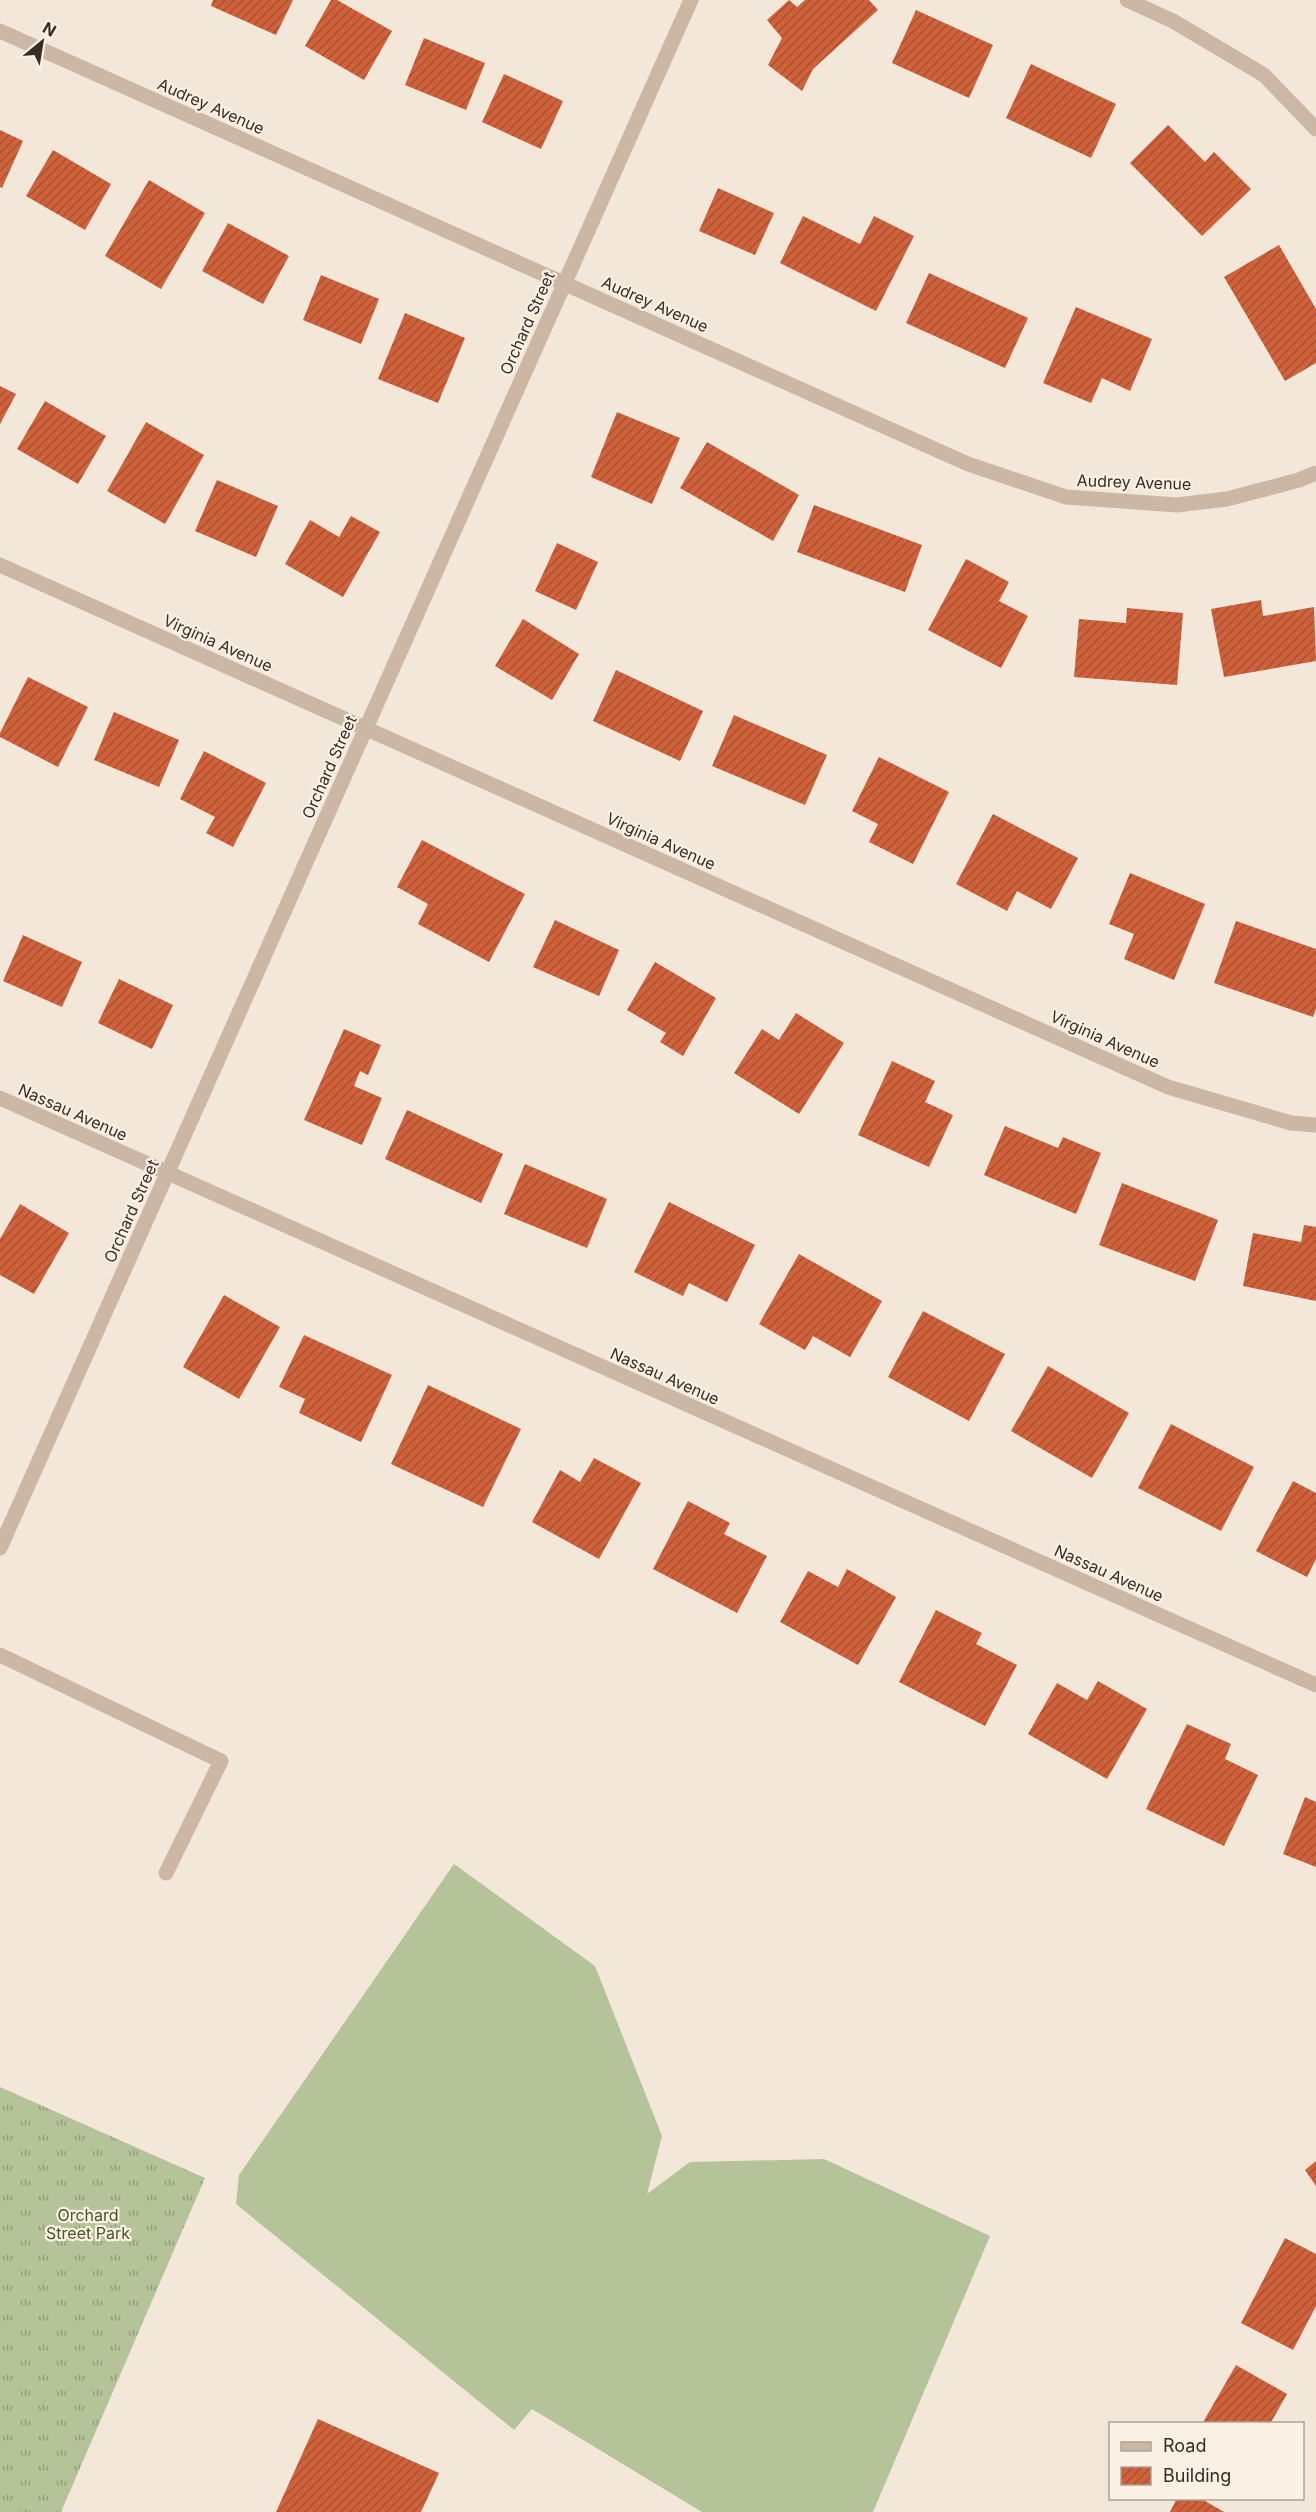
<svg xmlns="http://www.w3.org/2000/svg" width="1316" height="2512" font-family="Inter,sans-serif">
  <defs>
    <pattern id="grass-tufts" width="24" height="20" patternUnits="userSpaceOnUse" patternTransform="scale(1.5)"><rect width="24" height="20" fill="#b4c398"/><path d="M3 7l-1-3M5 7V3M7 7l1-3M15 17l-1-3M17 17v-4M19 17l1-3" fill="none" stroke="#939f7c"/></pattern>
    <pattern id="building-hatch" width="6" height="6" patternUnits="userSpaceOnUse" patternTransform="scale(1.5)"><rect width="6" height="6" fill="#cf623b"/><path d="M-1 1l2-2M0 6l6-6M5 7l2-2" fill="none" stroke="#a95131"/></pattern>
  </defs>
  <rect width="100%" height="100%" fill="#f3e7d9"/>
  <path fill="url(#grass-tufts)" d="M 0,2087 L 205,2178 L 61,2512 L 0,2512 Z"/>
  <path fill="#b4c398" d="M 454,1864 L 595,1966 L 662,2136 L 647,2194 L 690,2162 L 824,2159 L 990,2236 L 873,2512 L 702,2512 L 532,2409 L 514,2430 L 236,2204 L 239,2175 Z"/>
  <g fill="url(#building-hatch)">
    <path d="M 213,0 L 293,0 L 276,35 L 211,6 Z"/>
    <path d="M 331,0 L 337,0 L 392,31 L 364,80 L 305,46 Z"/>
    <path d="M 789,0 L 797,7 L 805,0 L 869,0 L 878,10 L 813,69 L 802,91 L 768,65 L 782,38 L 767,20 Z"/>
    <path d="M 916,10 L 993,45 L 969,98 L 892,63 Z"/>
    <path d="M 424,38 L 485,63 L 466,110 L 405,85 Z"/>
    <path d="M 1031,64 L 1116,104 L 1091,158 L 1006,118 Z"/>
    <path d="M 504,74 L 563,101 L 541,149 L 482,122 Z"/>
    <path d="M 1168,125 L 1205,162 L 1214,152 L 1251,189 L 1202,236 L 1130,163 Z"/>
    <path d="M 0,130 L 23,141 L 2,188 L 0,187 Z"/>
    <path d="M 53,150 L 111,184 L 85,230 L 26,196 Z"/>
    <path d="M 149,180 L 205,213 L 161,289 L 105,256 Z"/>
    <path d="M 718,188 L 774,213 L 755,255 L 699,231 Z"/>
    <path d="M 803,216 L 860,244 L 874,216 L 914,236 L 876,311 L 780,263 Z"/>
    <path d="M 228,223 L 289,256 L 263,304 L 202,271 Z"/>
    <path d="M 1279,245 L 1316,309 L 1316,363 L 1285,381 L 1224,277 Z"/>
    <path d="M 929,273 L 1028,318 L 1005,368 L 906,323 Z"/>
    <path d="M 321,275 L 379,299 L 361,344 L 303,320 Z"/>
    <path d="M 1076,307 L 1152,339 L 1130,391 L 1102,378 L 1091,403 L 1043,383 Z"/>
    <path d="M 405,313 L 465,338 L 438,403 L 378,379 Z"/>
    <path d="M 0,386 L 16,394 L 0,424 Z"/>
    <path d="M 45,401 L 106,436 L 78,484 L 17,449 Z"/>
    <path d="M 617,412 L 680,438 L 652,504 L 591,477 Z"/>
    <path d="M 146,422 L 204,455 L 165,524 L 107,491 Z"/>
    <path d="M 707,442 L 799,495 L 773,541 L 680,488 Z"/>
    <path d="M 217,480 L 278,506 L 256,557 L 195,531 Z"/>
    <path d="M 814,505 L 922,545 L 905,592 L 797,552 Z"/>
    <path d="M 351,516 L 380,532 L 343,597 L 285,564 L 310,520 L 339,537 Z"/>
    <path d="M 557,543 L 598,562 L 576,610 L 535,591 Z"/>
    <path d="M 966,559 L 1009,582 L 999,601 L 1028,616 L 1001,668 L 928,630 Z"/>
    <path d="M 1261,600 L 1263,616 L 1314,607 L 1316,661 L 1224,677 L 1211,609 Z"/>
    <path d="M 1127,608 L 1183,613 L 1177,685 L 1074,677 L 1079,619 L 1126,623 Z"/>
    <path d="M 523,619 L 579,654 L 552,700 L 495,666 Z"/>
    <path d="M 616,670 L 703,711 L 680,761 L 593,721 Z"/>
    <path d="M 28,677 L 88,707 L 58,767 L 0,737 L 0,733 Z"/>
    <path d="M 114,712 L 179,740 L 159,787 L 94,760 Z"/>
    <path d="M 734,715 L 827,755 L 805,805 L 712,766 Z"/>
    <path d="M 204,751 L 266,783 L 233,847 L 206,833 L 215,817 L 180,799 Z"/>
    <path d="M 879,757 L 949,792 L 913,864 L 869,842 L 878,824 L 852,811 Z"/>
    <path d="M 993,814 L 1078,858 L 1051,909 L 1017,891 L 1007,911 L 956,884 Z"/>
    <path d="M 422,840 L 525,894 L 489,962 L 418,924 L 428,904 L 397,887 Z"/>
    <path d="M 1130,873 L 1205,904 L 1174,980 L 1124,959 L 1134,934 L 1109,924 Z"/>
    <path d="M 555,920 L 619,950 L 599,996 L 533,967 Z"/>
    <path d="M 1236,921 L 1316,949 L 1316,1009 L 1313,1017 L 1214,983 Z"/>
    <path d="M 23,935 L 82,962 L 62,1007 L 3,981 Z"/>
    <path d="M 655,962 L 716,998 L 683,1056 L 660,1042 L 666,1033 L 627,1010 Z"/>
    <path d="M 119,979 L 173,1005 L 152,1049 L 98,1023 Z"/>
    <path d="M 796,1013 L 844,1043 L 799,1114 L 734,1073 L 762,1029 L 779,1040 Z"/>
    <path d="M 344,1029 L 381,1045 L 368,1075 L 360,1071 L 354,1086 L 382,1098 L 362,1145 L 304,1120 Z"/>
    <path d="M 892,1061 L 935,1081 L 925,1102 L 953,1115 L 929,1167 L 858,1135 Z"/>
    <path d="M 407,1110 L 503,1154 L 481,1203 L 385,1159 Z"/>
    <path d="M 1005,1126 L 1058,1148 L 1063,1137 L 1101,1153 L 1076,1214 L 984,1175 Z"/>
    <path d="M 525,1164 L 607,1199 L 587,1248 L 504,1214 Z"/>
    <path d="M 1122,1183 L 1218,1220 L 1195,1281 L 1099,1245 Z"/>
    <path d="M 669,1202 L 755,1245 L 727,1302 L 689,1283 L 683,1296 L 634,1272 Z"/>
    <path d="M 20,1204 L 69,1233 L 34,1294 L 0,1275 L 0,1239 Z"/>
    <path d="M 1304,1225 L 1316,1227 L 1316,1301 L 1243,1286 L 1253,1233 L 1301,1242 Z"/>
    <path d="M 799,1254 L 882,1301 L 850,1357 L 813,1336 L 805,1350 L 759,1324 Z"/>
    <path d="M 224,1295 L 280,1327 L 239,1399 L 183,1367 Z"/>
    <path d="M 923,1311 L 1005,1354 L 969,1421 L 888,1377 Z"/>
    <path d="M 304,1335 L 392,1375 L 361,1442 L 299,1413 L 305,1399 L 279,1387 Z"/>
    <path d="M 1048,1366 L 1129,1413 L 1092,1478 L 1011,1431 Z"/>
    <path d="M 428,1385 L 521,1429 L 483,1507 L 391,1464 Z"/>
    <path d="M 1171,1424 L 1254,1467 L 1221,1531 L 1138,1488 Z"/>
    <path d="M 594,1458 L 641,1483 L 599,1559 L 532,1522 L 560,1470 L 580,1482 Z"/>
    <path d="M 1293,1481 L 1316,1493 L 1316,1559 L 1307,1577 L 1256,1551 Z"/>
    <path d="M 688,1501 L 730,1523 L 724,1534 L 767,1556 L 737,1613 L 653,1569 Z"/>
    <path d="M 847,1569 L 896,1597 L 858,1665 L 780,1622 L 808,1571 L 838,1587 Z"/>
    <path d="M 936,1610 L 982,1633 L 976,1644 L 1017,1665 L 985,1726 L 899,1682 Z"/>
    <path d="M 1098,1681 L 1147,1709 L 1107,1779 L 1028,1734 L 1057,1683 L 1087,1700 Z"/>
    <path d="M 1187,1724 L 1231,1744 L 1225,1759 L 1258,1775 L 1224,1846 L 1146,1809 Z"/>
    <path d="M 1305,1797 L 1316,1802 L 1316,1867 L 1283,1854 Z"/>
    <path d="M 1316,2161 L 1316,2186 L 1305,2170 Z"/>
    <path d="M 1285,2238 L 1316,2254 L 1316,2306 L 1293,2350 L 1241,2323 Z"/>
    <path d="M 1236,2365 L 1287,2394 L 1270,2424 L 1202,2424 Z"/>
    <path d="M 318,2419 L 439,2473 L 421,2512 L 276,2512 Z"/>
    <path d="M 1177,2498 L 1200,2498 L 1224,2512 L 1170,2512 Z"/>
  </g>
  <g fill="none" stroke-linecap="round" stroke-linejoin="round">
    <g stroke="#ccb7a4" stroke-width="15">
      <path d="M 1127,0 L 1173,21 L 1264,75 L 1316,129"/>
      <path d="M 0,31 L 968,464 L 1066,497 L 1177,505 L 1227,499 L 1299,480 L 1316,473"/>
      <path d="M 0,565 L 1168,1087 L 1291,1123 L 1316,1125"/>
      <path d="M 0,1098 L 1316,1685"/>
      <path d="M 0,1548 L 691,0"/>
      <path d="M 0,1655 L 221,1761 L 166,1873"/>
    </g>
  </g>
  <g text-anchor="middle" stroke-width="4.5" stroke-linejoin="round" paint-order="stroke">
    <g font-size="16" fill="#372c26" stroke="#fbf1e5">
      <text transform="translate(211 106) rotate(24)" y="6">Audrey Avenue</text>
      <text transform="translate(655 304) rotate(24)" y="6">Audrey Avenue</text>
      <text transform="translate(527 323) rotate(-66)" y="6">Orchard Street</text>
      <text transform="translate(1134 482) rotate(2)" y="6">Audrey Avenue</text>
      <text transform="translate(218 643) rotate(24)" y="6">Virginia Avenue</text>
      <text transform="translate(329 767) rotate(-66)" y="6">Orchard Street</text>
      <text transform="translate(661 841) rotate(24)" y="6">Virginia Avenue</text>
      <text transform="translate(1105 1039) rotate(24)" y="6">Virginia Avenue</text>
      <text transform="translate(73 1112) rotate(24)" y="6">Nassau Avenue</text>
      <text transform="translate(131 1211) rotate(-66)" y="6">Orchard Street</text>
      <text transform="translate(665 1376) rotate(24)" y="6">Nassau Avenue</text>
      <text transform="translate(1109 1573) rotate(24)" y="6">Nassau Avenue</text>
    </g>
    <g font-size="16" fill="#455728" stroke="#fbf1e5">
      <text x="88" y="2221">Orchard<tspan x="88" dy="18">Street Park</tspan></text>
    </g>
  </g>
  <rect x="1109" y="2422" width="195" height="78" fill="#fbf1e5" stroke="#ada299" stroke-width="1.5"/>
  <rect x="1121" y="2442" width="30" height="9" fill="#ccb7a4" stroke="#ada299" stroke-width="1.5"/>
  <text x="1163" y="2452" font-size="18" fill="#372c26">Road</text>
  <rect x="1121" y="2467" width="30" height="18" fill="url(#building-hatch)" stroke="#ada299" stroke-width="1.5"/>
  <text x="1163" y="2482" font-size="18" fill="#372c26">Building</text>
  <g transform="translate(42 42) rotate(30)" stroke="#fbf1e5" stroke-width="4.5" paint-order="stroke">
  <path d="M0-4.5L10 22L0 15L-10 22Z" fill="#372c26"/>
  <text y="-9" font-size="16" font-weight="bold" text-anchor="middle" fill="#372c26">N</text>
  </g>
</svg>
